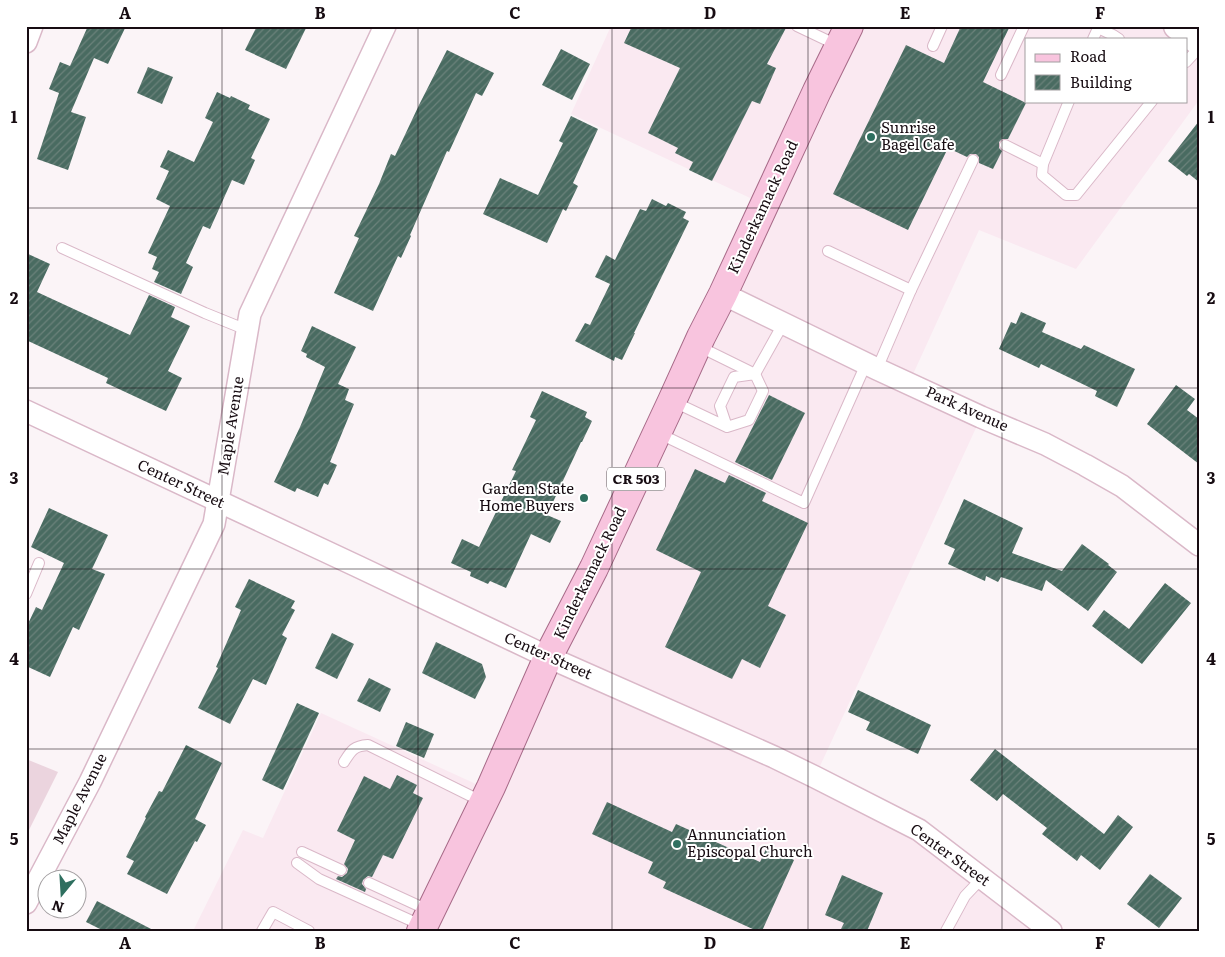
<svg xmlns="http://www.w3.org/2000/svg" width="1225" height="957" font-family="Literata,serif">
  <defs>
    <pattern id="building-hatch" width="6" height="6" patternUnits="userSpaceOnUse" patternTransform="scale(1.25)"><rect width="6" height="6" fill="#496b61"/><path d="M-1 1l2-2M0 6l6-6M5 7l2-2" fill="none" stroke="#6b827b"/></pattern>
  </defs>
  <rect width="100%" height="100%" fill="#fbf4f7"/>
  <path fill="#fae9f1" fill-rule="evenodd" d="M 611,26 L 1177,26 L 1199,42 L 1199,100 L 1076,269 L 979,230 L 909,383 L 981,417 L 815,777 L 919,830 L 1051,931 L 193,931 L 243,830 L 263,838 L 321,713 L 489,790 L 765,205 L 571,114 ZM 1026,39 L 1186,39 L 1186,101 L 1026,101 Z"/>
  <path fill="#ebd4de" d="M 26,759 L 58,772 L 26,836 Z"/>
  <g fill="url(#building-hatch)">
    <path d="M 88,26 L 126,26 L 108,64 L 94,58 L 71,112 L 86,117 L 68,170 L 37,159 L 59,93 L 49,89 L 60,62 L 70,66 Z"/>
    <path d="M 257,26 L 307,26 L 286,69 L 245,50 Z"/>
    <path d="M 632,26 L 787,26 L 767,64 L 776,68 L 760,104 L 752,101 L 712,181 L 689,170 L 693,162 L 675,153 L 678,148 L 648,133 L 680,68 L 624,43 Z"/>
    <path d="M 961,26 L 1010,26 L 983,82 L 1026,103 L 1008,139 L 1002,139 L 999,142 L 999,148 L 1002,151 L 993,169 L 979,163 L 979,157 L 976,154 L 970,154 L 967,157 L 948,148 L 908,230 L 833,194 L 906,45 L 944,63 Z"/>
    <path d="M 561,49 L 590,64 L 572,100 L 542,85 Z"/>
    <path d="M 447,50 L 494,73 L 482,96 L 476,93 L 449,152 L 447,151 L 410,235 L 411,236 L 401,258 L 398,256 L 373,311 L 334,293 L 359,238 L 354,236 L 379,184 L 391,154 L 395,156 L 419,105 Z"/>
    <path d="M 148,67 L 173,77 L 162,104 L 137,93 Z"/>
    <path d="M 217,92 L 230,98 L 231,96 L 250,105 L 248,109 L 270,119 L 251,158 L 255,160 L 244,185 L 232,180 L 210,229 L 203,226 L 186,263 L 193,267 L 181,294 L 154,282 L 159,272 L 152,269 L 157,257 L 148,253 L 170,206 L 156,199 L 169,171 L 160,167 L 168,150 L 194,162 L 213,122 L 205,118 Z"/>
    <path d="M 571,116 L 598,129 L 573,183 L 578,186 L 566,211 L 563,209 L 547,243 L 483,214 L 500,178 L 538,195 L 563,143 L 559,141 Z"/>
    <path d="M 1199,121 L 1199,182 L 1189,174 L 1187,176 L 1168,161 Z"/>
    <path d="M 652,199 L 666,206 L 668,203 L 686,212 L 683,218 L 689,221 L 634,333 L 635,333 L 622,360 L 615,357 L 614,361 L 575,341 L 585,323 L 590,325 L 610,284 L 595,277 L 606,255 L 615,260 L 640,209 L 646,211 Z"/>
    <path d="M 26,253 L 50,264 L 37,292 L 130,335 L 149,295 L 175,307 L 171,317 L 190,326 L 168,371 L 182,378 L 166,411 L 106,383 L 108,378 L 26,340 Z"/>
    <path d="M 1021,312 L 1046,323 L 1042,332 L 1081,349 L 1084,345 L 1135,369 L 1117,407 L 1095,396 L 1097,391 L 1041,364 L 1039,368 L 999,349 L 1011,322 L 1016,324 Z"/>
    <path d="M 312,326 L 356,347 L 338,384 L 349,389 L 345,400 L 354,404 L 330,462 L 337,465 L 328,485 L 324,483 L 318,497 L 297,488 L 295,492 L 274,482 L 300,427 L 325,367 L 306,357 L 307,354 L 301,351 Z"/>
    <path d="M 1176,385 L 1195,399 L 1187,410 L 1199,419 L 1199,464 L 1147,424 Z"/>
    <path d="M 542,391 L 587,412 L 585,417 L 592,421 L 582,442 L 581,442 L 547,515 L 561,521 L 550,543 L 531,534 L 506,588 L 490,581 L 488,584 L 470,576 L 471,572 L 451,563 L 462,539 L 479,547 L 516,471 L 512,470 L 536,420 L 530,417 Z"/>
    <path d="M 769,395 L 805,413 L 772,480 L 735,462 Z"/>
    <path d="M 695,469 L 725,483 L 729,475 L 766,493 L 762,501 L 808,523 L 768,606 L 786,615 L 760,668 L 742,659 L 732,679 L 665,647 L 701,572 L 656,550 Z"/>
    <path d="M 964,499 L 1023,528 L 1012,553 L 1062,571 L 1082,544 L 1109,564 L 1108,565 L 1117,572 L 1088,611 L 1046,580 L 1042,591 L 1001,577 L 998,582 L 986,576 L 985,581 L 948,564 L 955,549 L 944,544 Z"/>
    <path d="M 49,508 L 108,535 L 92,569 L 105,574 L 79,630 L 73,627 L 50,677 L 26,666 L 26,628 L 36,607 L 42,610 L 64,563 L 31,547 Z"/>
    <path d="M 249,579 L 295,601 L 291,608 L 295,610 L 282,635 L 287,638 L 266,685 L 253,679 L 230,724 L 198,708 L 218,668 L 216,667 L 241,610 L 235,607 Z"/>
    <path d="M 1165,583 L 1191,603 L 1142,664 L 1092,626 L 1104,610 L 1129,629 Z"/>
    <path d="M 332,633 L 354,644 L 337,679 L 315,668 Z"/>
    <path d="M 436,642 L 482,664 L 486,677 L 475,699 L 422,673 Z"/>
    <path d="M 369,678 L 391,689 L 380,712 L 357,701 Z"/>
    <path d="M 858,690 L 931,725 L 918,754 L 866,730 L 870,722 L 848,712 Z"/>
    <path d="M 297,703 L 319,713 L 283,790 L 262,780 Z"/>
    <path d="M 406,722 L 434,734 L 424,758 L 396,746 Z"/>
    <path d="M 186,745 L 222,763 L 195,819 L 206,825 L 197,842 L 195,841 L 167,894 L 127,874 L 134,861 L 126,857 L 146,818 L 145,817 L 159,791 L 162,792 Z"/>
    <path d="M 995,749 L 1104,834 L 1118,815 L 1133,827 L 1100,870 L 1081,855 L 1077,861 L 1042,834 L 1047,828 L 1003,794 L 997,801 L 970,780 Z"/>
    <path d="M 397,775 L 417,785 L 413,793 L 423,798 L 393,859 L 383,855 L 372,877 L 368,876 L 363,880 L 362,884 L 366,889 L 365,892 L 336,879 L 338,876 L 342,877 L 347,873 L 348,869 L 344,864 L 355,840 L 337,831 L 364,776 L 390,789 Z"/>
    <path d="M 607,802 L 672,832 L 676,824 L 760,862 L 767,847 L 794,860 L 762,931 L 757,931 L 663,888 L 666,882 L 648,873 L 653,862 L 592,834 Z"/>
    <path d="M 1150,874 L 1182,898 L 1159,928 L 1127,904 Z"/>
    <path d="M 842,875 L 883,893 L 867,931 L 840,931 L 844,923 L 825,915 Z"/>
    <path d="M 97,901 L 155,931 L 104,931 L 86,922 Z"/>
  </g>
  <g fill="none" stroke-linecap="round" stroke-linejoin="round">
    <g stroke="#dab8c8" stroke-width="12">
      <g id="service">
        <path d="M 797,26 L 839,46"/>
        <path d="M 1098,28 L 1113,35 L 1119,39"/>
        <path d="M 1093,39 L 1099,26"/>
        <path d="M 933,46 L 942,26"/>
        <path d="M 1186,62 L 1199,48"/>
        <path d="M 1001,75 L 1024,26"/>
        <path d="M 1069,101 L 1043,164 L 1042,175 L 1066,195 L 1076,195 L 1152,101"/>
        <path d="M 1005,145 L 1043,164"/>
        <path d="M 62,248 L 205,313 L 247,330"/>
        <path d="M 828,251 L 911,290"/>
        <path d="M 698,346 L 755,374 L 783,324"/>
        <path d="M 877,369 L 911,290 L 973,160"/>
        <path d="M 672,401 L 727,427 L 749,420 L 763,391 L 755,374 L 734,377 L 720,406 L 727,427"/>
        <path d="M 658,433 L 804,503 L 866,364"/>
        <path d="M 26,594 L 39,563"/>
        <path d="M 344,762 C 351,751 353,746 368,745 L 483,802"/>
        <path d="M 302,852 L 341,870"/>
        <path d="M 297,863 L 319,879 L 423,926"/>
        <path d="M 369,883 L 430,911"/>
        <path d="M 262,931 L 273,912 L 309,931"/>
        <path d="M 946,931 L 965,896 L 982,878"/>
      </g>
    </g>
    <g stroke="#dab8c8" stroke-width="24">
      <g id="minor">
        <path d="M 26,42 L 32,26"/>
        <path d="M 723,294 L 877,369 L 981,417 L 1045,444 L 1085,465 L 1122,486 L 1199,545"/>
        <path d="M 26,411 L 359,567 L 548,657 L 774,757 L 815,777 L 919,830 L 1051,931"/>
        <path d="M 26,903 L 90,782 L 214,524 L 250,314 L 385,26"/>
      </g>
    </g>
    <g stroke="#dab8c8" stroke-width="29">
      <path id="tertiary" d="M 1177,26 L 1199,42"/>
    </g>
    <g stroke="#a76a88" stroke-width="30">
      <path id="primary" d="M 421,931 L 491,787 L 548,657 L 594,568 L 672,401 L 701,337 L 723,294 L 817,91 L 849,26"/>
    </g>
    <use href="#service" stroke="#fff" stroke-width="10"/>
    <use href="#minor" stroke="#fff" stroke-width="21"/>
    <use href="#tertiary" stroke="#fff" stroke-width="26"/>
    <use href="#primary" stroke="#f8c4de" stroke-width="28"/>
  </g>
  <path fill="none" stroke="#170c12" stroke-width="1" stroke-opacity="0.55" d="M 222,26 L 222,931M 418,26 L 418,931M 612,26 L 612,931M 808,26 L 808,931M 1002,26 L 1002,931M 26,208 L 1199,208M 26,388 L 1199,388M 26,569 L 1199,569M 26,749 L 1199,749"/>
  <g fill="#2e6f5f" stroke="#fff" stroke-width="2">
    <circle cx="871" cy="137" r="5"/>
    <circle cx="584" cy="498" r="5"/>
    <circle cx="677" cy="844" r="5"/>
  </g>
  <g text-anchor="middle" stroke-width="4" stroke-linejoin="round" paint-order="stroke">
    <rect fill="#fff" stroke="#5d5559" stroke-width="1" x="607" y="467.5" width="58" height="23" rx="4"/>
    <g font-size="14" font-weight="bold" fill="#170c12">
      <text x="636" y="484">CR 503</text>
    </g>
    <g font-size="15" fill="#170c12" stroke="#fff" text-anchor="start">
      <text x="881" y="133">Sunrise<tspan x="881" dy="17">Bagel Cafe</tspan></text>
      <text x="574" y="494" text-anchor="end">Garden State<tspan x="574" dy="17">Home Buyers</tspan></text>
      <text x="687" y="840">Annunciation<tspan x="687" dy="17">Episcopal Church</tspan></text>
    </g>
    <g font-size="15" fill="#170c12" stroke="#fff">
      <text transform="translate(763 207) rotate(-65)" y="5">Kinderkamack Road</text>
      <text transform="translate(967 409) rotate(24)" y="5">Park Avenue</text>
      <text transform="translate(231 426) rotate(-81)" y="5">Maple Avenue</text>
      <text transform="translate(181 484) rotate(25)" y="5">Center Street</text>
      <text transform="translate(590 573) rotate(-64)" y="5">Kinderkamack Road</text>
      <text transform="translate(548 656) rotate(24)" y="5">Center Street</text>
      <text transform="translate(80 799) rotate(-63)" y="5">Maple Avenue</text>
      <text transform="translate(950 855) rotate(36)" y="5">Center Street</text>
    </g>
  </g>
  <rect width="1225" height="957" fill="none" stroke="#ffffff" stroke-width="55"/>
  <rect x="1025" y="38" width="162" height="65" fill="#ffffff" stroke="#a29ea0"/>
  <rect x="1035" y="54" width="25" height="8" fill="#f8c4de" stroke="#a29ea0"/>
  <text x="1070" y="62" font-size="15" fill="#170c12">Road</text>
  <rect x="1035" y="75" width="25" height="15" fill="url(#building-hatch)" stroke="#a29ea0"/>
  <text x="1070" y="88" font-size="15" fill="#170c12">Building</text>
  <g transform="translate(62 894) rotate(198)"><circle r="24" fill="#ffffff" stroke="#a29ea0"/>
  <path d="M0-4L9 19L0 12L-9 19Z" fill="#2e6f5f"/>
  <text y="-8" font-size="14" font-weight="bold" text-anchor="middle" fill="#170c12">N</text>
  </g>
  <rect x="28" y="28" width="1170" height="902" fill="none" stroke="#170c12" stroke-width="2"/>
  <g font-size="16" text-anchor="middle" font-weight="bold" fill="#170c12">
    <text x="125" y="19">A</text>
    <text x="320" y="19">B</text>
    <text x="515" y="19">C</text>
    <text x="710" y="19">D</text>
    <text x="905" y="19">E</text>
    <text x="1100" y="19">F</text>
    <text x="14" y="123">1</text>
    <text x="1211" y="123">1</text>
    <text x="14" y="304">2</text>
    <text x="1211" y="304">2</text>
    <text x="14" y="484">3</text>
    <text x="1211" y="484">3</text>
    <text x="14" y="665">4</text>
    <text x="1211" y="665">4</text>
    <text x="14" y="845">5</text>
    <text x="1211" y="845">5</text>
    <text x="125" y="949">A</text>
    <text x="320" y="949">B</text>
    <text x="515" y="949">C</text>
    <text x="710" y="949">D</text>
    <text x="905" y="949">E</text>
    <text x="1100" y="949">F</text>
  </g>
</svg>
